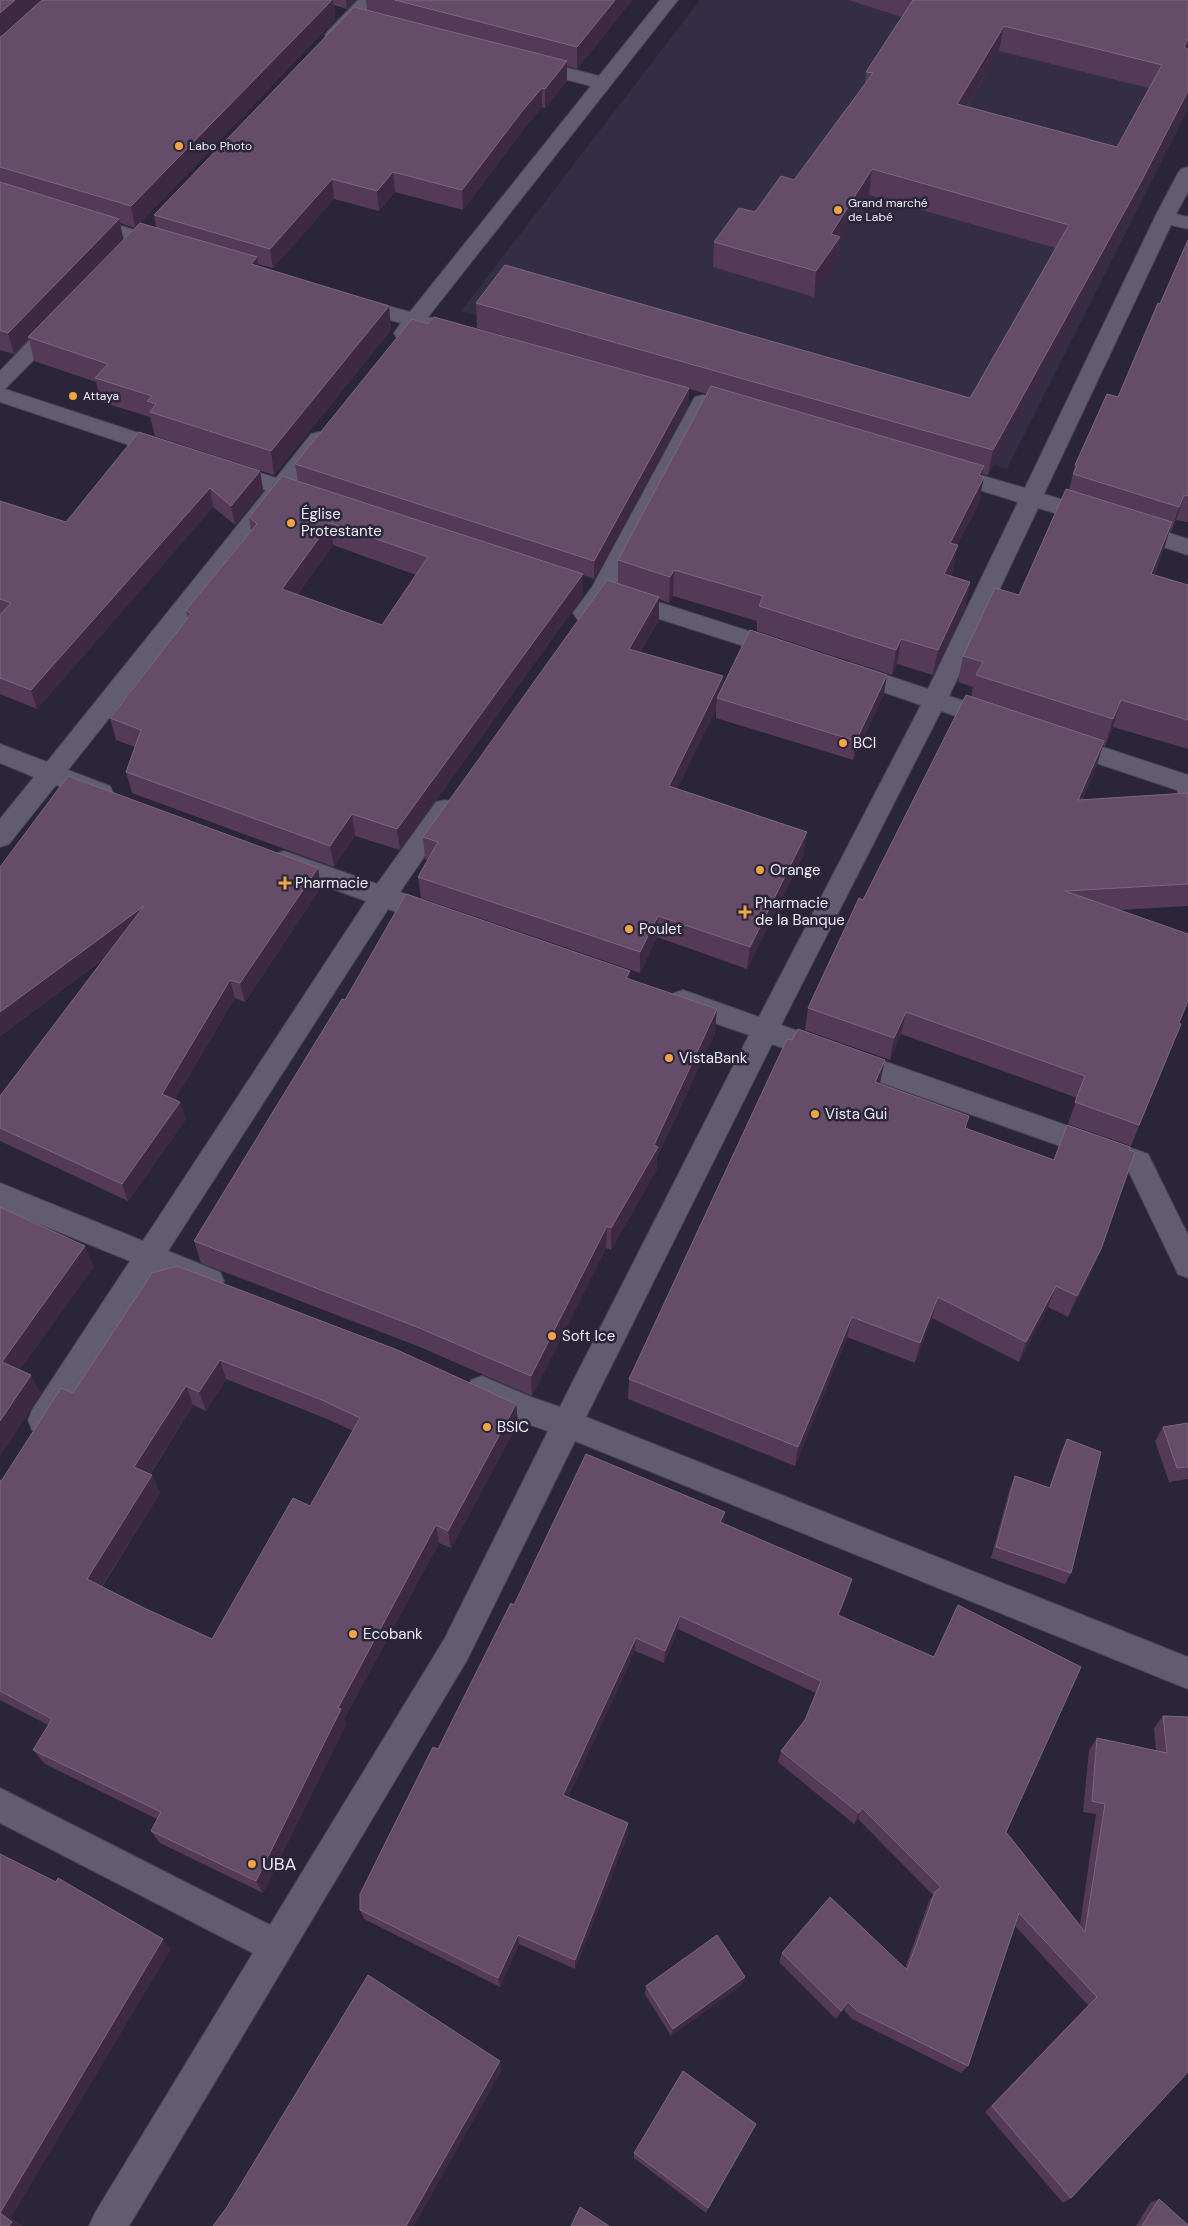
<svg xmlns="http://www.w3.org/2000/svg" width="1188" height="2226" font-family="'DM Sans',sans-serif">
  <rect width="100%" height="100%" fill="#2a2538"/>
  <path fill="#342d46" d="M 700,0 L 1159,0 L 1188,7 L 1188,109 L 1007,469 L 461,311 Z"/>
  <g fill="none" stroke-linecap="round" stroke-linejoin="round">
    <g stroke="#484353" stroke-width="2">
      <g id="minor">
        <path d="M 358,0 L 377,0 L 340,39 L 334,40 L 328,39 L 325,35 L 328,31 Z"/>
        <path d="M 660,0 L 678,0 L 428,317 L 472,329 L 475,334 L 472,339 L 465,341 L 419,328 C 412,337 408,341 397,338 L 394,333 L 401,323 L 345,307 L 342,302 L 345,297 L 352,296 L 410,312 L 591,86 L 525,69 L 523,65 L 525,61 L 532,59 L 599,76 Z"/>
        <path d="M 1188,167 L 1188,192 L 1176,214 L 1188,217 L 1188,229 L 1171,225 L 1044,494 L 1102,512 L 1105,517 L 1102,522 L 1094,525 L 1038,508 L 949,696 L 1003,714 L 1006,720 L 1003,726 L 994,729 L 941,711 L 781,1025 L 1148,1154 L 1188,1235 L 1188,1278 L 1178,1274 L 1128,1170 L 772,1044 L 586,1417 L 1188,1657 L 1188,1689 L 575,1441 L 467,1660 L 129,2226 L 89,2226 L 95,2213 L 253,1953 L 0,1823 L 0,1788 L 270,1925 L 445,1638 L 548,1431 L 513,1419 L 471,1400 L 467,1390 L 471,1380 L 482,1376 L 531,1397 L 560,1407 L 749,1035 L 674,1009 L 670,1001 L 674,993 L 683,990 L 759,1017 L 921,705 L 842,678 L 838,672 L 842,666 L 850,663 L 928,689 L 1018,502 L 938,477 L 935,472 L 938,467 L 946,465 L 1025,488 L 1155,217 L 1178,173 L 1181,169 Z"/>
        <path d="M 87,215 L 172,242 L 175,246 L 172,250 L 165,252 L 80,225 L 77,221 L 80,217 Z"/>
        <path d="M 57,317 L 64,319 L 67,324 L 64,329 L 5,389 L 178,446 L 181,451 L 178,456 L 170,458 L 162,456 L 0,402 L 0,371 L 50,319 Z"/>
        <path d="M 703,395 L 711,397 L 714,402 L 613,591 C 604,606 596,624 577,619 L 573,613 L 592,587 L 692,402 L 695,397 Z"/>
        <path d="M 319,432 L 327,434 L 330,439 L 295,484 L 318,491 L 321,496 L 318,501 L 310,504 L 285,496 L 68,770 L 110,786 L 113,793 L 110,800 L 101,802 L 56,785 L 9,844 L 0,847 L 0,819 L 34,777 L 0,763 L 0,744 L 47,762 L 266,490 L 217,474 L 214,469 L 217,464 L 225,462 L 276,478 L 311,434 Z"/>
        <path d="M 1132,521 L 1188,539 L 1188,555 L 1124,534 L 1121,529 L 1124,524 Z"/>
        <path d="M 624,591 L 789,644 L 793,650 L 789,656 L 781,658 L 616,605 L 612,599 L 616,593 Z"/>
        <path d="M 1063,734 L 1188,775 L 1188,797 L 1179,795 L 1177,790 L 1054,749 L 1051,743 L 1054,737 Z"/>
        <path d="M 445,800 L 454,802 L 457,809 L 400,892 L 446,909 L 450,916 L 446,923 L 437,926 L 388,909 L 168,1251 L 220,1272 L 224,1281 L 220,1290 L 210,1294 L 155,1272 L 54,1430 L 43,1434 L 32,1430 L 28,1420 L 32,1410 L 130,1261 L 0,1208 L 0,1183 L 143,1241 L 366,901 L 275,868 L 271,861 L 275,854 L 284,851 L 377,884 L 436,802 Z"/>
      </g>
    </g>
    <use href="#minor" fill="#625c72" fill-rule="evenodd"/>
  </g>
  <g fill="#553958" fill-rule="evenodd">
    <path d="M 0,0 L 356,0 L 347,9 L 334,5 L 335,20 L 140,223 L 156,228 L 154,215 L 367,10 L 366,0 L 632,0 L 577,69 L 567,66 L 567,81 L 545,108 L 542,107 L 523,130 L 463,210 L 395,192 L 379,211 L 334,199 L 273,268 L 258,264 L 259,266 L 389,306 L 391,330 L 274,475 L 155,436 L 150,417 L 101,402 L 96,382 L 34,361 L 29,339 L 14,354 L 0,350 ZM 120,223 L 135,228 L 123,240 Z"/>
    <path d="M 848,0 L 1188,0 L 1188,105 L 1136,205 L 988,475 L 982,474 L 979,503 L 957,545 L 953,571 L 951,576 L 970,582 L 965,608 L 933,675 L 897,664 L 892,675 L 757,631 L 757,621 L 673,596 L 669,603 L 659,599 L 659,620 L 640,652 L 723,676 L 722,688 L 884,694 L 853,760 L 716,718 L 716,709 L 677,789 L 804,854 L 747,969 L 657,937 L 640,973 L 421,898 L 418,877 L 428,860 L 425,859 L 423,837 L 618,583 L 618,560 L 707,394 L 689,389 L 688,406 L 594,579 L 583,575 L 583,596 L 400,850 L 355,836 L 334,867 L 132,793 L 126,772 L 135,747 L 116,740 L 110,718 L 188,618 L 186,610 L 251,531 L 249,517 L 298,481 L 295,464 L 428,324 L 539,346 L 477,328 L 476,303 L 970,398 L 1056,248 L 869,195 L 839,242 L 837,262 L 814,297 L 713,267 L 714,242 L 755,212 L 794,180 L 865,85 L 866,72 L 902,17 ZM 999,51 L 1149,88 L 1117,147 L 967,106 ZM 333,545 L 416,575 L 382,625 L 297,595 Z"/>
    <path d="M 1188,240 L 1188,522 L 1176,520 L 1171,532 L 1169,531 L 1164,549 L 1154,575 L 1188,585 L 1188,749 L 1113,727 L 1105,746 L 1103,745 L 1097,765 L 1082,800 L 1188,793 L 1188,906 L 1120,910 L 1179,1023 L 1181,1024 L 1131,1146 L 1068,1124 L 1077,1098 L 901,1034 L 890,1060 L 805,1030 L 808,1008 L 863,900 L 971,697 L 973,687 L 958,682 L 963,656 L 1019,595 L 1069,490 L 1075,465 L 1118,397 Z"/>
    <path d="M 260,471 L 263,490 L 235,525 L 213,507 L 37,709 L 0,694 L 0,501 L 66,522 Z"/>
    <path d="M 0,867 L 318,868 L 321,887 L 245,1002 L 235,998 L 175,1099 L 180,1102 L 186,1119 L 128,1201 L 0,1141 L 0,1096 L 105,958 L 0,1036 Z"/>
    <path d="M 630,979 L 715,1033 L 657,1157 L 657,1169 L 611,1250 L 606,1248 L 532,1396 L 420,1347 L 201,1263 L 194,1241 L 345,1000 Z"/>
    <path d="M 880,1084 L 966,1128 L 1092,1271 L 1068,1317 L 1048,1307 L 1019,1362 L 932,1318 L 915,1363 L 847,1337 L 795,1466 L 628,1399 L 629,1379 Z"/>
    <path d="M 152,1273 L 516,1404 L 518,1423 L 451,1548 L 439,1543 L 344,1719 L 346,1724 L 263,1893 L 160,1843 L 151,1831 L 157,1819 L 45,1764 L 33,1750 L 48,1725 L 0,1700 L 0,1481 L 2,1480 L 73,1393 ZM 226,1379 L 327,1419 L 353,1431 L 310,1506 L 212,1639 L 144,1608 L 102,1587 L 160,1493 L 152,1475 L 150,1475 L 193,1405 L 206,1411 Z"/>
    <path d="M 1188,1423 L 1188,1479 L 1169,1482 L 1155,1441 L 1163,1427 Z"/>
    <path d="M 1067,1439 L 1071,1573 L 1065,1584 L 991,1558 L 1010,1488 L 1015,1476 L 1049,1488 L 1061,1452 Z"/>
    <path d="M 725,1512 L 723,1523 L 848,1593 L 839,1615 L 1006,1832 L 1080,1925 L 1096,1814 L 1083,1812 L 1089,1750 L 1097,1738 L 1156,1751 L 1154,1728 L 1163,1716 L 1188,1717 L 1071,2198 L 1063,2203 L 985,2112 L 1088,2005 L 1015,1926 L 968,2066 L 961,2073 L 852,2019 L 844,2010 L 836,2019 L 779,1962 L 782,1953 L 905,1968 L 929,1901 L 933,1895 L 858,1819 L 854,1824 L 778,1762 L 781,1751 L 805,1720 L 816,1693 L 678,1629 L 664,1663 L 635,1651 L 568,1797 L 628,1834 L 575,1969 L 519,1944 L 500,1987 L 364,1919 L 360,1910 L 438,1749 L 514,1605 Z"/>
    <path d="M 745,1977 L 742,1985 L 671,2036 L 645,1994 L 646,1986 Z"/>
    <path d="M 756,2124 L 706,2213 L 634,2158 L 634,2153 Z"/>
    <path d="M 1159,2199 L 1188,2226 L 1136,2226 L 1150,2203 Z"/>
  </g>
  <g fill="#3d2944">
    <path d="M 15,0 L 45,0 L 0,40 L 0,13 Z"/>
    <path d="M 332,0 L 333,0 L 335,20 L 135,228 L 131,206 Z"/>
    <path d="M 346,0 L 356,0 L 347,9 Z"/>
    <path d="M 615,0 L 632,0 L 577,69 L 577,47 Z"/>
    <path d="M 1004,26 L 999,51 L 953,129 L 957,104 Z"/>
    <path d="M 1188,39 L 1188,52 L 1184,47 Z"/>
    <path d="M 567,61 L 567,81 L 545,108 L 545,89 Z"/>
    <path d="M 542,88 L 542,107 L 523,130 L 463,210 L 462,190 L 523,110 Z"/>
    <path d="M 1188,91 L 1188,105 L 1136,205 L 988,475 L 993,450 Z"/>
    <path d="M 872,169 L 869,195 L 839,242 L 837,262 L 814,297 L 816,271 L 831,234 Z"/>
    <path d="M 393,172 L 395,192 L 379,211 L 377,191 Z"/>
    <path d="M 332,179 L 334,199 L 273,268 L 270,249 Z"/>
    <path d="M 119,219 L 124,241 L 28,337 L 29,339 L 14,354 L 8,333 Z"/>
    <path d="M 257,257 L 261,282 L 251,264 Z"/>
    <path d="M 389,306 L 391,330 L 274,475 L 271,451 Z"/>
    <path d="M 689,388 L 688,406 L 594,579 L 594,561 Z"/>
    <path d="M 984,466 L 980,484 L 984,477 L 979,503 L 945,568 L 950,543 L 979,475 Z"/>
    <path d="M 260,471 L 263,490 L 235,525 L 231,506 Z"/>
    <path d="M 210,488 L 213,507 L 37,709 L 31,690 Z"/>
    <path d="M 1184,495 L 1176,520 L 1171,532 L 1179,507 Z"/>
    <path d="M 1172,522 L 1164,549 L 1143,601 L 1151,574 Z"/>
    <path d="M 330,523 L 333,545 L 285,611 L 282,589 Z"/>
    <path d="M 958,545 L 953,571 L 940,600 L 944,574 Z"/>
    <path d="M 674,570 L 673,596 L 669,603 L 670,577 Z"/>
    <path d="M 583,574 L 583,596 L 400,850 L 397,829 Z"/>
    <path d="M 970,582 L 965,608 L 933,675 L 938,650 Z"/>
    <path d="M 659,597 L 659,620 L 628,672 L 629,649 Z"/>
    <path d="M 901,639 L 897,664 L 892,675 L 896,650 Z"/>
    <path d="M 887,675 L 884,694 L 853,760 L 856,741 Z"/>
    <path d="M 723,676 L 721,700 L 717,698 L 716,709 L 668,809 L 669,786 Z"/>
    <path d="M 1121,700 L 1113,727 L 1105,746 L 1113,719 Z"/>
    <path d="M 1104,741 L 1097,765 L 1072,823 L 1078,800 Z"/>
    <path d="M 352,814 L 355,836 L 334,867 L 330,846 Z"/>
    <path d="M 807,832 L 804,854 L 747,969 L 750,947 Z"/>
    <path d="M 318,868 L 321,887 L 245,1002 L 240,983 Z"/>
    <path d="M 144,906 L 150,924 L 0,1036 L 0,1012 Z"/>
    <path d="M 658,916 L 657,937 L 640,973 L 640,952 Z"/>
    <path d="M 630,971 L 629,995 L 626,978 Z"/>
    <path d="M 230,980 L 235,998 L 168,1111 L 162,1094 Z"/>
    <path d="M 717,1009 L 715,1033 L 657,1157 L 657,1169 L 611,1250 L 611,1228 L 654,1145 Z"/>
    <path d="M 906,1012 L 901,1034 L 890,1060 L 894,1038 Z"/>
    <path d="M 885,1060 L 880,1083 L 870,1105 L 875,1082 Z"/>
    <path d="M 180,1102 L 186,1119 L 128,1201 L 122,1184 Z"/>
    <path d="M 607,1226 L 606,1248 L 532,1396 L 531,1376 Z"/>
    <path d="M 85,1246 L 94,1267 L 12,1381 L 2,1362 Z"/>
    <path d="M 1101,1249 L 1092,1271 L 1068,1317 L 1077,1296 Z"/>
    <path d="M 1056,1286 L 1048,1307 L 1019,1362 L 1026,1342 Z"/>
    <path d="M 938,1297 L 932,1318 L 915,1363 L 920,1343 Z"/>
    <path d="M 852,1317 L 847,1337 L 795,1466 L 798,1447 Z"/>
    <path d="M 220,1360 L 226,1379 L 206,1411 L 199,1392 Z"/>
    <path d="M 31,1375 L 41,1394 L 0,1457 L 0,1421 Z"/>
    <path d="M 186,1386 L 193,1405 L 143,1485 L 134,1467 Z"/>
    <path d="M 516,1404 L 518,1423 L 451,1548 L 448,1531 Z"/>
    <path d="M 152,1475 L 160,1493 L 96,1595 L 87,1579 Z"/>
    <path d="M 725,1512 L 723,1526 L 720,1522 Z"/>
    <path d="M 436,1525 L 439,1543 L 344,1719 L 346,1724 L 263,1893 L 256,1881 L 338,1708 Z"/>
    <path d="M 852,1579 L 848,1593 L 834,1628 L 838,1615 Z"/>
    <path d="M 680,1616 L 678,1629 L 664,1663 L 665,1651 Z"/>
    <path d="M 636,1638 L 635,1651 L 564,1806 L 563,1795 Z"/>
    <path d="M 862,1808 L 858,1819 L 854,1824 L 859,1813 Z"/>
    <path d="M 628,1823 L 628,1834 L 575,1969 L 575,1960 Z"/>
    <path d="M 518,1935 L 519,1944 L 500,1987 L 498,1978 Z"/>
    <path d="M 163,1939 L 171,1949 L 11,2218 L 23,2226 L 9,2226 L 0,2213 Z"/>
    <path d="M 745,1977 L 742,1985 L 671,2036 L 673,2029 Z"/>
    <path d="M 848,2002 L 844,2010 L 836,2019 L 841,2011 Z"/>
    <path d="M 500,2061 L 502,2070 L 414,2226 L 406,2226 Z"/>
  </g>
  <g fill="#654d69" stroke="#7b6680" fill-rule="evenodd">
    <path d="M 0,0 L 15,0 L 0,13 Z"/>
    <path d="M 42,0 L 332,0 L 131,206 L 0,167 L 0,37 L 2,36 Z"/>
    <path d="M 395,0 L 615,0 L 577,47 Z"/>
    <path d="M 913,0 L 1188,0 L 1188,39 L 1184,47 L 1188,49 L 1188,91 L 1142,180 L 993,450 L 476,303 L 505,265 L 970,398 L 1069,225 L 872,169 L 831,234 L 840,237 L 816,271 L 714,242 L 739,208 L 755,212 L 781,176 L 794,180 L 873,73 L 866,72 ZM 1004,26 L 1162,65 L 1117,147 L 957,104 Z"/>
    <path d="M 354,7 L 567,61 L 545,89 L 542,88 L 523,110 L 462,190 L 393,172 L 377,191 L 332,179 L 270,249 L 154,215 Z"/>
    <path d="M 0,182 L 119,219 L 8,333 L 0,330 Z"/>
    <path d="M 140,223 L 257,257 L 251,264 L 389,306 L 271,451 L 150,412 L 156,404 L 147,401 L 152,396 L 95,378 L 108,364 L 28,337 Z"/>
    <path d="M 1188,240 L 1188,496 L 1184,495 L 1179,507 L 1073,474 L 1077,466 L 1075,465 L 1107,394 L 1118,397 L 1158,303 L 1160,304 Z"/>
    <path d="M 434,317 L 689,388 L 594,561 L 295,464 L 412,319 L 428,324 Z"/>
    <path d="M 711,386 L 984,466 L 979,475 L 984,477 L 950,543 L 958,545 L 944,574 L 970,582 L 938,650 L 901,639 L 896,650 L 759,606 L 763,596 L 674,570 L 670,577 L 618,560 Z"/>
    <path d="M 139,432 L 260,471 L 231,506 L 210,488 L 31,690 L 0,678 L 0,615 L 11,603 L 0,599 L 0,501 L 66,522 Z"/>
    <path d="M 282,476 L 583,574 L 397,829 L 352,814 L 330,846 L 126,772 L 141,730 L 110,718 L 191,614 L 186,610 L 257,524 L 249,517 ZM 330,523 L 428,557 L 382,625 L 282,589 Z"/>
    <path d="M 1066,489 L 1172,522 L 1151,574 L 1188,585 L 1188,720 L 1121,700 L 1113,719 L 976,675 L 983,662 L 963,656 L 995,588 L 1019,595 Z"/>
    <path d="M 607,580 L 659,597 L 629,649 L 723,676 L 669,786 L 807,832 L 750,947 L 658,916 L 640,952 L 418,877 L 438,842 L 423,837 Z"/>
    <path d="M 750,630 L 887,675 L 856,741 L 717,698 Z"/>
    <path d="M 966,695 L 1104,741 L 1078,800 L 1188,793 L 1188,884 L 1065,891 L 1188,934 L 1188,1001 L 1179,1023 L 1181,1024 L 1139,1125 L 1075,1102 L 1085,1076 L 906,1012 L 894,1038 L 808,1008 L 859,898 L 863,900 Z"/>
    <path d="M 68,776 L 318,868 L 240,983 L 230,980 L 162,1094 L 180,1102 L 122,1184 L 0,1128 L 0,1096 L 144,906 L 0,1012 L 0,867 Z"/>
    <path d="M 406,894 L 630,971 L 626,978 L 717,1009 L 654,1145 L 658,1147 L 611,1228 L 607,1226 L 531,1376 L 417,1327 L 194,1241 L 342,999 L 345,1000 Z"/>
    <path d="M 798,1029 L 885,1060 L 875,1082 L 969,1116 L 965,1128 L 1054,1160 L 1067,1125 L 1130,1147 L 1129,1150 L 1135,1152 L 1101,1249 L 1077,1296 L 1056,1286 L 1026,1342 L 938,1297 L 920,1343 L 852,1317 L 798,1447 L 629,1379 L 787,1039 L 792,1040 Z"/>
    <path d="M 0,1207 L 85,1246 L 2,1362 L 31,1375 L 0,1421 Z"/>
    <path d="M 177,1266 L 395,1349 L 516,1404 L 448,1531 L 436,1525 L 338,1708 L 341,1709 L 256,1881 L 151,1831 L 161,1812 L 33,1750 L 52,1719 L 0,1691 L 0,1481 L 2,1480 L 61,1388 L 73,1393 L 152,1273 ZM 220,1360 L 322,1400 L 360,1418 L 310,1506 L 293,1498 L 212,1639 L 144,1608 L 87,1579 L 152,1475 L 134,1467 L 186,1386 L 199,1392 Z"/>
    <path d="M 1188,1423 L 1188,1467 L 1177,1468 L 1163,1427 Z"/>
    <path d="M 1067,1439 L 1101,1452 L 1071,1573 L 996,1547 L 1015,1476 L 1050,1488 Z"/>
    <path d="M 586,1454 L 725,1512 L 720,1522 L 852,1579 L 838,1615 L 934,1657 L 958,1605 L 1081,1667 L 1006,1832 L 1085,1932 L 1105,1804 L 1092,1801 L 1097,1738 L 1167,1753 L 1163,1716 L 1188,1717 L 1188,2072 L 1071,2198 L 992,2106 L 1097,1997 L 1019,1913 L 968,2066 L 857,2011 L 848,2002 L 841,2011 L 782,1953 L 830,1897 L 907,1970 L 935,1892 L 941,1887 L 862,1808 L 859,1813 L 781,1751 L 805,1720 L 821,1681 L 680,1616 L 665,1651 L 636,1638 L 563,1795 L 628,1823 L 575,1960 L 518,1935 L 498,1978 L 360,1910 L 360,1894 L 433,1747 L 438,1749 L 511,1603 L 514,1605 Z"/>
    <path d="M 0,1854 L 56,1882 L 58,1878 L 163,1939 L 0,2213 Z"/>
    <path d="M 717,1935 L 745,1977 L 673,2029 L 646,1986 Z"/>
    <path d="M 368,1975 L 500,2061 L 406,2226 L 213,2226 L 227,2207 Z"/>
    <path d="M 683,2071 L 756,2124 L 708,2208 L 634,2153 Z"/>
    <path d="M 1159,2199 L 1188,2225 L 1188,2226 L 1142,2226 Z"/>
    <path d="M 580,2207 L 609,2226 L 571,2226 Z"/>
    <path d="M 0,2213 L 12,2222 L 9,2226 L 0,2226 Z"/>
  </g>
  <g fill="#f3a443" stroke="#2a2538" stroke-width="2">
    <circle cx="179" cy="146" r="5"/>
    <circle cx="838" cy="210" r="5"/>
    <circle cx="73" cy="396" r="5"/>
    <circle cx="291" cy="523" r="5"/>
    <circle cx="843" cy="743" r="5"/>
    <circle cx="760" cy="870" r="5"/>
    <path d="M282.5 875.5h5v5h5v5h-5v5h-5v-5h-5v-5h5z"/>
    <path d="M742.5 904.5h5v5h5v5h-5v5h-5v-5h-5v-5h5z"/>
    <circle cx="629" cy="929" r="5"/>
    <circle cx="669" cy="1058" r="5"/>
    <circle cx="815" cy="1114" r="5"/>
    <circle cx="552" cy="1336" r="5"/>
    <circle cx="487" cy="1427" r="5"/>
    <circle cx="353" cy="1634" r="5"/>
    <circle cx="252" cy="1864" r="5"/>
  </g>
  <g text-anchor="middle" stroke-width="5" stroke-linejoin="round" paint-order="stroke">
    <g font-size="12" fill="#efecf9" stroke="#2a2538" text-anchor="start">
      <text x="189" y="150">Labo Photo</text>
      <text x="848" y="207">Grand marché<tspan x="848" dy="14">de Labé</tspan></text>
      <text x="83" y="400">Attaya</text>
    </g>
    <g font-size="15" fill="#efecf9" stroke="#2a2538" text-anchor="start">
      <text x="301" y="519">Église<tspan x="301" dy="17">Protestante</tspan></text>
      <text x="853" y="748">BCI</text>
      <text x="770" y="875">Orange</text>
      <text x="295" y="888">Pharmacie</text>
      <text x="755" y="908">Pharmacie<tspan x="755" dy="17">de la Banque</tspan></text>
      <text x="639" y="934">Poulet</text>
      <text x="679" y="1063">VistaBank</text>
      <text x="825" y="1119">Vista Gui</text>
      <text x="562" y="1341">Soft Ice</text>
      <text x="497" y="1432">BSIC</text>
      <text x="363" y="1639">Ecobank</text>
    </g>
    <g font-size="18" fill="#efecf9" stroke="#2a2538" text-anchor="start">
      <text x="262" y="1870">UBA</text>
    </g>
  </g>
</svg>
